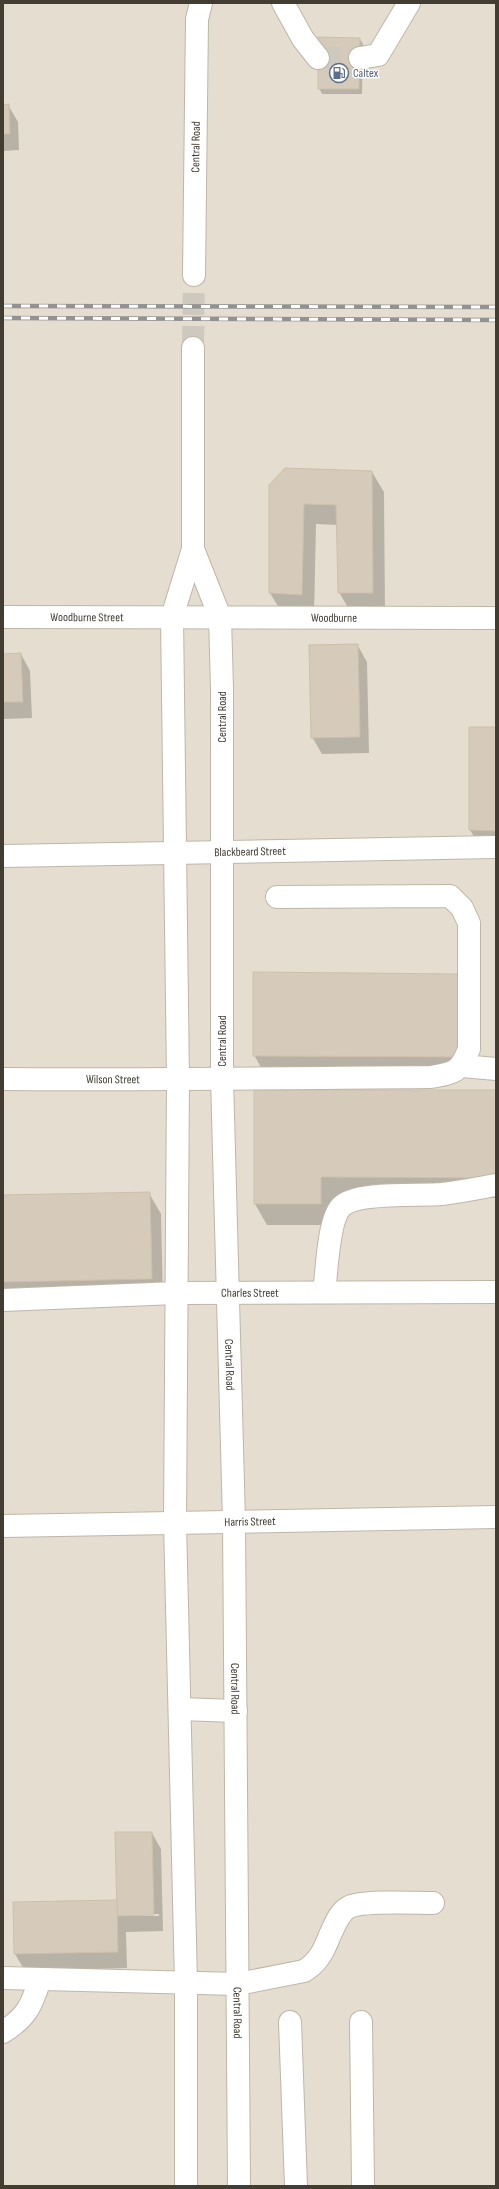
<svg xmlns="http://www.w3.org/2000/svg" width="499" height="2189" font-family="'Sofia Sans Condensed',sans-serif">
  <rect width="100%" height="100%" fill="#f1ece2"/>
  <rect fill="#e5ded0" x="3" y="3" width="493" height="2183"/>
  <g fill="#0003" fill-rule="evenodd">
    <path d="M 359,38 L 363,44 L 362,94 L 322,94 L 319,88 Z"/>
    <path d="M 3,85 L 3,106 L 8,105 L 18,122 L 19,150 L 3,151 Z"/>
    <path d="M 372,472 L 384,492 L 385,613 L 351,613 L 339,592 L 338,525 L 316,524 L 314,615 L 282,613 L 270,593 L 270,485 Z"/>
    <path d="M 358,646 L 367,662 L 369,753 L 322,754 L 312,737 Z"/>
    <path d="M 21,654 L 30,671 L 32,718 L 3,719 L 3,655 Z"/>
    <path d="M 496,728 L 496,847 L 480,846 L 470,830 Z"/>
    <path d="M 470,996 L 469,1078 L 266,1076 L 254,1055 Z"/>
    <path d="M 255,1091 L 496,1091 L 496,1198 L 332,1198 L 332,1225 L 267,1225 L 255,1204 Z"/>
    <path d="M 149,1193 L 161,1214 L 163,1300 L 3,1291 L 3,1196 Z"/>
    <path d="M 152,1833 L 161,1849 L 163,1931 L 126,1932 L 127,1968 L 25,1971 L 15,1954 L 14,1903 L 118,1901 ZM 126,1914 L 159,1914 L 159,1916 L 126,1916 Z"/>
  </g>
  <g fill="#d6caba" stroke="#cebfaa">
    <path d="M 318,37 L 360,38 L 359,89 L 318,89 Z"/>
    <path d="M 9,104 L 10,134 L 3,134 L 3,105 Z"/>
    <path d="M 285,468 L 372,471 L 373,593 L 338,593 L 336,505 L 304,504 L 302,595 L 269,593 L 269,485 Z"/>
    <path d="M 358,644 L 360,737 L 311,738 L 309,645 Z"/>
    <path d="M 21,653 L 23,702 L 3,702 L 3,654 Z"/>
    <path d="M 469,727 L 496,727 L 496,831 L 469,830 Z"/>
    <path d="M 253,972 L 458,974 L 458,1057 L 253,1056 Z"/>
    <path d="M 254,1090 L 496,1090 L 496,1178 L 321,1177 L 321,1204 L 254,1204 Z"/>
    <path d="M 150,1192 L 152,1279 L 3,1282 L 3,1195 Z"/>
    <path d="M 115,1832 L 152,1832 L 154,1915 L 117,1916 Z"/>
    <path d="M 117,1900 L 118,1952 L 14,1954 L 13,1902 Z"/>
  </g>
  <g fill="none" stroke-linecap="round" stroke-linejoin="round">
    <g stroke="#cec9bf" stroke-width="22" stroke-dasharray="22 11" stroke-linecap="butt">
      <path d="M 318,58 L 360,58"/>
      <path d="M 193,348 L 194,275"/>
    </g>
    <g stroke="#bfb6a7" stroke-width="24">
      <g id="minor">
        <path d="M 283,3 L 303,39 L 318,58"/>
        <path d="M 360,58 L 378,55 L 409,3"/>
        <path id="s1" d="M 194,275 L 197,19 L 201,3"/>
        <path id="s2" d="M 193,549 L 220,617 L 222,689 L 222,1078 L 234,1521 L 239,2186"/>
        <path id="s3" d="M 3,617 L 496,618"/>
        <path id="s4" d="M 3,856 L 496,847"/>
        <path d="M 462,1066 L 496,1069"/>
        <path id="s5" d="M 3,1079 C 146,1080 288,1078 431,1077 C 455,1073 460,1072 469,1049 L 469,923 L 462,908 L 450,896 L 277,897"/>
        <path d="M 324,1292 C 327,1272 328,1220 341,1207 C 355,1191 419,1196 442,1194 C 460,1192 478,1188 496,1185"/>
        <path id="s6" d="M 3,1300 L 177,1293 L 496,1292"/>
        <path id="s7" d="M 3,1526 L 496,1517"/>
        <path d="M 180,1709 L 236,1711"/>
        <path d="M 3,1978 L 238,1984 L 304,1971 C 319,1962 324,1950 330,1935 C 335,1925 339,1912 349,1907 C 364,1900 414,1903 433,1903"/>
        <path d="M 290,2022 L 296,2186"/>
        <path d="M 361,2022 L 363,2186"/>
        <path d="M 3,2032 C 27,2017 32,2005 40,1979"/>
        <path d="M 186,2186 L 186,1983 L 175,1523 L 178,1080 L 172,617 L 193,549 L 193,348"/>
      </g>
    </g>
    <use href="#minor" stroke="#fff" stroke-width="22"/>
    <g stroke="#929292" stroke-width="4.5">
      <g id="rail">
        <path d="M 3,306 L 496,307"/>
        <path d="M 3,318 L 496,320"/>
      </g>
    </g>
    <use href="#rail" stroke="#fff" stroke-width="3" stroke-dasharray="9" stroke-linecap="butt"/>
  </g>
  <defs>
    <g id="fuel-ring" transform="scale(1)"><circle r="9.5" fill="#fff" stroke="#5c6f8a" stroke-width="1.5"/><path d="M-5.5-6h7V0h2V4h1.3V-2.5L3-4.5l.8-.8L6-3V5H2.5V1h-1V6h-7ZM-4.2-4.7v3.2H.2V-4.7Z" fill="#5c6f8a"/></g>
  </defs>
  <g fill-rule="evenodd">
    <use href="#fuel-ring" x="339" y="73"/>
  </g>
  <g text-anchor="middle" stroke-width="3" stroke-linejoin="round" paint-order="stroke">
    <g font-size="12" fill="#4e5e75" stroke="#fff" text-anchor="start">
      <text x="353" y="77">Caltex</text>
    </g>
    <g font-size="12" fill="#423c32" stroke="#fff">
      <text dy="4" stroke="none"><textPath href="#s1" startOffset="128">Central Road</textPath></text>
      <text dy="4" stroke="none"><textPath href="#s3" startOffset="84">Woodburne Street</textPath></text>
      <text dy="4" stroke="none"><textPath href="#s3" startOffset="331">Woodburne</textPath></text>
      <text transform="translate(222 717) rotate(-90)" y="4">Central Road</text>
      <text dy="4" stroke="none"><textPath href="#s4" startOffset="247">Blackbeard Street</textPath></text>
      <text transform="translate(222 1041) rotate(-90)" y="4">Central Road</text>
      <text dy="4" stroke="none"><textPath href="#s5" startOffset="110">Wilson Street</textPath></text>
      <text dy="4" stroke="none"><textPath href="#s6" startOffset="247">Charles Street</textPath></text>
      <text dy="4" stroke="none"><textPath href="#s2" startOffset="821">Central Road</textPath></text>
      <text dy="4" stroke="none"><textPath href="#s7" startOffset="247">Harris Street</textPath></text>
      <text dy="4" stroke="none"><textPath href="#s2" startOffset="1145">Central Road</textPath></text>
      <text dy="4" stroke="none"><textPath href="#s2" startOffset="1469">Central Road</textPath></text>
    </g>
  </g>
  <rect width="499" height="2189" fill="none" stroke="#423c32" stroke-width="8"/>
</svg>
